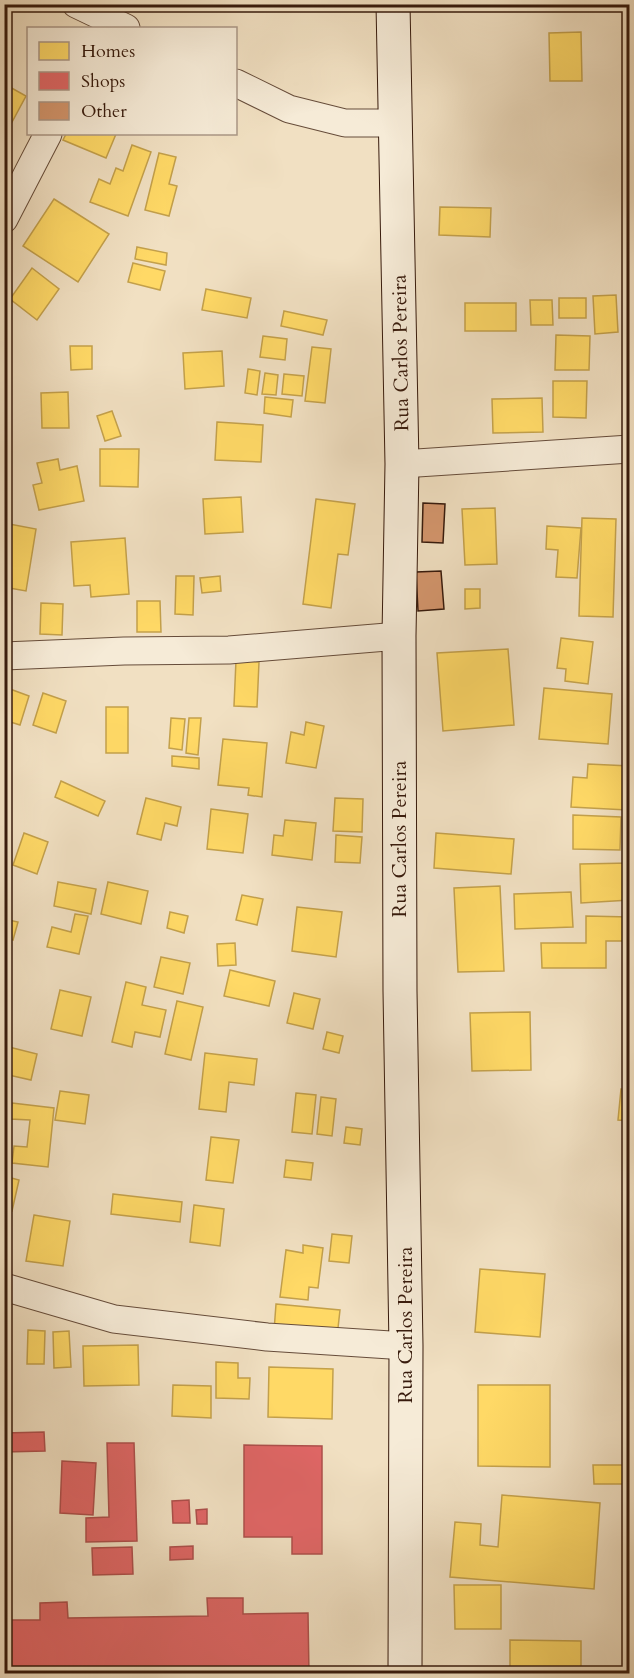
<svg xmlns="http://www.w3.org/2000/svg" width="634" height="1678" font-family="Cardo,serif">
  <rect width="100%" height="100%" fill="#f1e0c2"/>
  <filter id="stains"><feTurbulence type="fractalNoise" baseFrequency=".00333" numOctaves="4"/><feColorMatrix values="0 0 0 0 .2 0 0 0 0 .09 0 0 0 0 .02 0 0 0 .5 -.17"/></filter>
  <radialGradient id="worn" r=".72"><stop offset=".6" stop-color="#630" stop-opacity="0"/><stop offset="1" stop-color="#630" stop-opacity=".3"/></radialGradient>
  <g fill="#ffd966" stroke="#c3a04b" stroke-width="1.5">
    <path d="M 581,32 L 582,81 L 550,81 L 549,33 Z"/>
    <path d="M 8,86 L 26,96 L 4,137 L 4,93 Z"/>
    <path d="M 66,134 L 116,134 L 106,158 L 63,140 Z"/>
    <path d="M 132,145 L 151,152 L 128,216 L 90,202 L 99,179 L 110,184 L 116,168 L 123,171 Z"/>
    <path d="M 159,153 L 176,157 L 169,184 L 177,186 L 169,216 L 145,210 Z"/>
    <path d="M 54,199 L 109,234 L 78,282 L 23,246 Z"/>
    <path d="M 440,207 L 491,208 L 490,237 L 439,235 Z"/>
    <path d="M 137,247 L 167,253 L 166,265 L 135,259 Z"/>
    <path d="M 133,263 L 165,271 L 160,290 L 128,282 Z"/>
    <path d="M 32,268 L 59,289 L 37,320 L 10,299 Z"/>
    <path d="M 206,289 L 251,298 L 247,318 L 202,310 Z"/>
    <path d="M 616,295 L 618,332 L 595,334 L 593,296 Z"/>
    <rect x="559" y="298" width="27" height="20"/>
    <path d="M 530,300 L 552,300 L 553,325 L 531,325 Z"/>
    <rect x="465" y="303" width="51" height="28"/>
    <path d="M 284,311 L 327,320 L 323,335 L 281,326 Z"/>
    <path d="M 556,335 L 590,336 L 589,370 L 555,370 Z"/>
    <path d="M 263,336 L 287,339 L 285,360 L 260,357 Z"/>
    <path d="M 628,338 L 630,338 L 630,390 L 625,390 Z"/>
    <path d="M 70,346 L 92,346 L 92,369 L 71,370 Z"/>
    <path d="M 312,347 L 331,349 L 325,403 L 305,401 Z"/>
    <path d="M 222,351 L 224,386 L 185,389 L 183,353 Z"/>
    <path d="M 248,369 L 260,371 L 257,395 L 245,393 Z"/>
    <path d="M 265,373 L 278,375 L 276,395 L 262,394 Z"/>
    <path d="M 284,374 L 304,376 L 302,396 L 282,394 Z"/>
    <path d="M 553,381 L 587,381 L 586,418 L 553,417 Z"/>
    <path d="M 68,392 L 69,428 L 42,428 L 41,393 Z"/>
    <path d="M 265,397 L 293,400 L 291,417 L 264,413 Z"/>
    <path d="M 542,398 L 543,432 L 493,433 L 492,399 Z"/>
    <path d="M 112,411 L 121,436 L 105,441 L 97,416 Z"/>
    <path d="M 217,422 L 263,425 L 261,462 L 215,460 Z"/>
    <path d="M 100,449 L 139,449 L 138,487 L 100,486 Z"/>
    <path d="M 58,459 L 60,470 L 77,466 L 84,501 L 39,510 L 33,485 L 42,483 L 37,463 Z"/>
    <path d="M 241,497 L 243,532 L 205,534 L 203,499 Z"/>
    <path d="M 316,499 L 355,504 L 348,555 L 338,554 L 331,608 L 303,604 Z"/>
    <path d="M 495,508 L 497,564 L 465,565 L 462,509 Z"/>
    <path d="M 582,518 L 616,519 L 613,617 L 579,616 Z"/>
    <path d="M 4,523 L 36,529 L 26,591 L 4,587 Z"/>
    <path d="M 547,526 L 581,528 L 577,578 L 556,577 L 558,550 L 546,549 Z"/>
    <path d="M 125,538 L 129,594 L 91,597 L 90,585 L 74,586 L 71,542 Z"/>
    <path d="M 176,576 L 194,576 L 193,615 L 175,614 Z"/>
    <path d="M 220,576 L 221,591 L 202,593 L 200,578 Z"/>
    <path d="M 465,589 L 480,589 L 480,608 L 465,609 Z"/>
    <path d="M 137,601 L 160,601 L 161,632 L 137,632 Z"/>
    <path d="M 41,603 L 63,604 L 62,635 L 40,634 Z"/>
    <path d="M 561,638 L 593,642 L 588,684 L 565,681 L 566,669 L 557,668 Z"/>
    <path d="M 508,649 L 514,725 L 443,731 L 437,653 Z"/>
    <path d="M 236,660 L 259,662 L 257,707 L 234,706 Z"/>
    <path d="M 544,688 L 612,694 L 608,744 L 539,739 Z"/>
    <path d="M 10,689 L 29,696 L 20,725 L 4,720 L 4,706 Z"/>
    <path d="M 43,693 L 66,701 L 56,733 L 33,725 Z"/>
    <rect x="106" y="707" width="22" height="46"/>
    <path d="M 171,718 L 185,719 L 182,750 L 169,748 Z"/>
    <path d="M 189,718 L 201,718 L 198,755 L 186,753 Z"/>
    <path d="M 306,722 L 324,726 L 316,768 L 286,763 L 291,732 L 304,735 Z"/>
    <path d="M 223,739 L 267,743 L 262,797 L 248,795 L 249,788 L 218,785 Z"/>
    <path d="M 172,756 L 199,758 L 199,769 L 172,766 Z"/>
    <path d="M 588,764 L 630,766 L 627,810 L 571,807 L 573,777 L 587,778 Z"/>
    <path d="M 61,781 L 105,801 L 98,816 L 55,797 Z"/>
    <path d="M 146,798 L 181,807 L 177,826 L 165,823 L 161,840 L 137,834 Z"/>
    <path d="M 335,798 L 363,799 L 362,832 L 333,831 Z"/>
    <path d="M 211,809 L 248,814 L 243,853 L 207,849 Z"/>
    <path d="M 573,815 L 621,817 L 620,850 L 573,849 Z"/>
    <path d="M 285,820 L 316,823 L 312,860 L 272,855 L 274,835 L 283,836 Z"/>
    <path d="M 24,833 L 48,842 L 37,874 L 13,865 Z"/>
    <path d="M 436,833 L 514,839 L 511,874 L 434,868 Z"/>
    <path d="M 336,835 L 362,837 L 360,863 L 335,862 Z"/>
    <path d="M 630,863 L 630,900 L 581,903 L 580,864 Z"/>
    <path d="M 58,882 L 96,889 L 91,914 L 54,906 Z"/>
    <path d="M 108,882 L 148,891 L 141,924 L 101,914 Z"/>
    <path d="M 500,886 L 504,971 L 458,972 L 454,888 Z"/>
    <path d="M 571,892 L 573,927 L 515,929 L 514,894 Z"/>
    <path d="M 242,895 L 263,899 L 257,925 L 236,920 Z"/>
    <path d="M 297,907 L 342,912 L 336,957 L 292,951 Z"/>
    <path d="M 170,912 L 188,916 L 184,933 L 167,928 Z"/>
    <path d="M 75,914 L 88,916 L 79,954 L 47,947 L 52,927 L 71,932 Z"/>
    <path d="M 586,916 L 630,917 L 630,941 L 606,941 L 606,968 L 542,968 L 541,943 L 586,943 Z"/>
    <path d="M 4,919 L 18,922 L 13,940 L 4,937 Z"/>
    <path d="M 235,943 L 236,965 L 218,966 L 217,944 Z"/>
    <path d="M 161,957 L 190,963 L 183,994 L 154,987 Z"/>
    <path d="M 4,958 L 11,960 L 4,991 Z"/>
    <path d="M 230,970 L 275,981 L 269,1006 L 224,996 Z"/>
    <path d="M 126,982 L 146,987 L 142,1005 L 166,1010 L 160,1037 L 135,1032 L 132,1047 L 112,1042 Z"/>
    <path d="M 60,990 L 91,997 L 82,1036 L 51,1029 Z"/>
    <path d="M 294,993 L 320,999 L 313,1029 L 287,1023 Z"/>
    <path d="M 177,1001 L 203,1007 L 191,1060 L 165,1054 Z"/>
    <path d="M 530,1012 L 531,1070 L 472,1071 L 470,1013 Z"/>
    <path d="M 327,1032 L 343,1036 L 339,1053 L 323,1049 Z"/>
    <path d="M 9,1047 L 37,1054 L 31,1080 L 4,1074 Z"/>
    <path d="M 205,1053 L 257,1059 L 254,1085 L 229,1082 L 226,1112 L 199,1109 Z"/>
    <path d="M 621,1089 L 630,1089 L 630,1121 L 618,1120 Z"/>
    <path d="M 60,1091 L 89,1095 L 85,1124 L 55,1120 Z"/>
    <path d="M 296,1093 L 316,1095 L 312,1134 L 292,1132 Z"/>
    <path d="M 321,1097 L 336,1099 L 332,1136 L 317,1134 Z"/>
    <path d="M 12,1103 L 54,1108 L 48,1167 L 12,1163 L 14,1146 L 27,1147 L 30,1120 L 10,1119 Z"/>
    <path d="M 4,1124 L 11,1124 L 9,1142 L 4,1142 Z"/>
    <path d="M 346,1127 L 362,1129 L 360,1145 L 344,1143 Z"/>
    <path d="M 211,1137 L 239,1140 L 233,1183 L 206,1180 Z"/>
    <path d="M 286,1160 L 313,1163 L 311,1180 L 284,1177 Z"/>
    <path d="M 4,1176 L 19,1180 L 12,1211 L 4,1209 Z"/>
    <path d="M 113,1194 L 182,1202 L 180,1222 L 111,1214 Z"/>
    <path d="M 194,1205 L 224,1209 L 220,1246 L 190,1242 Z"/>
    <path d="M 34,1215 L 70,1221 L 63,1266 L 26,1261 Z"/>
    <path d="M 332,1234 L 352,1236 L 349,1263 L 329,1261 Z"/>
    <path d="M 303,1245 L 323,1248 L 318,1288 L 309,1287 L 308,1300 L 280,1297 L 286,1250 L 303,1253 Z"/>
    <path d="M 480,1269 L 545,1274 L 540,1337 L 475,1332 Z"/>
    <path d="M 276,1304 L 340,1310 L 337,1337 L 274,1331 Z"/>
    <path d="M 28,1330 L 45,1331 L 44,1364 L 27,1364 Z"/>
    <path d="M 69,1331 L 71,1367 L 54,1368 L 53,1332 Z"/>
    <path d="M 138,1345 L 139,1385 L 84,1386 L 83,1346 Z"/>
    <path d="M 216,1362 L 238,1363 L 238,1378 L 250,1378 L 249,1399 L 216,1398 Z"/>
    <path d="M 269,1367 L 333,1369 L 332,1419 L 268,1417 Z"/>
    <path d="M 173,1385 L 211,1386 L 211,1418 L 172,1416 Z"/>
    <path d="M 478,1385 L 550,1385 L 550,1467 L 478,1466 Z"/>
    <path d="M 593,1465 L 630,1465 L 630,1484 L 594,1484 Z"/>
    <path d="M 502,1495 L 600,1503 L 594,1589 L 450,1577 L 455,1522 L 481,1524 L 480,1545 L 498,1547 Z"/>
    <rect x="625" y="1538" width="5" height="24"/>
    <path d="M 454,1585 L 501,1585 L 501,1629 L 455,1629 Z"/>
    <path d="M 510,1640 L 581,1641 L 581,1674 L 510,1674 Z"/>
  </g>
  <g fill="#e06666" stroke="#ad4f4b" stroke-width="1.5">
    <path d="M 44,1432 L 45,1451 L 4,1452 L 4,1433 Z"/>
    <path d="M 107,1443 L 134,1443 L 137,1541 L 86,1542 L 86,1518 L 109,1517 Z"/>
    <path d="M 244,1445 L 322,1446 L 322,1554 L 292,1554 L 292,1537 L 244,1537 Z"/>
    <path d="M 62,1461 L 96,1463 L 93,1515 L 60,1513 Z"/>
    <path d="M 189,1500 L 190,1523 L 173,1523 L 172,1501 Z"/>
    <path d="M 207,1509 L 207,1524 L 197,1524 L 196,1510 Z"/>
    <path d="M 193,1546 L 193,1559 L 170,1560 L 170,1547 Z"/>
    <path d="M 132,1547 L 133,1574 L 93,1575 L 92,1548 Z"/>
    <path d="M 207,1598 L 243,1598 L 243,1614 L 308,1613 L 309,1674 L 4,1674 L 4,1620 L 40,1620 L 40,1603 L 67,1602 L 68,1618 L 208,1616 Z"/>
  </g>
  <g fill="#d3956c" stroke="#371a0c" stroke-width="1.5">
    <path d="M 423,503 L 445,504 L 443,543 L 422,542 Z"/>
    <path d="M 441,571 L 444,609 L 418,611 L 416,572 Z"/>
  </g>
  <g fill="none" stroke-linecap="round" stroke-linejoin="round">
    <g stroke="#664c3a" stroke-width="29">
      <g id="minor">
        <path d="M 76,4 L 126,28"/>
        <path d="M 236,83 L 289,109 L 345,123 L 395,123"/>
        <path d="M 4,219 L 48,134"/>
        <path d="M 402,464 L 630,449"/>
        <path d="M 4,656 L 124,651 L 229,650 L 399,636"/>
        <path d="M 4,1287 L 114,1319 L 267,1337 L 406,1346"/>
      </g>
    </g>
    <g stroke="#371a0c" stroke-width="35">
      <path id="secondary" d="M 393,4 L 402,464 L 399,636 L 400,991 L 406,1346 L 405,1674"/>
    </g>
    <use href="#minor" stroke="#f6ebd7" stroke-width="27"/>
    <use href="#secondary" stroke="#f6ebd7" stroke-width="33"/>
  </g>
  <g text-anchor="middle" stroke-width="6" stroke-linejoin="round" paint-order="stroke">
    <g font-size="20" fill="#371a0c" stroke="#f6ebd7">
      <text transform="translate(400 353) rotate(-91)" y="7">Rua Carlos Pereira</text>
      <text transform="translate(399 839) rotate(-90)" y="7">Rua Carlos Pereira</text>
      <text transform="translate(405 1325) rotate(-90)" y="7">Rua Carlos Pereira</text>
    </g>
  </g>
  <rect width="634" height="1678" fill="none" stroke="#f1e0c2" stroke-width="24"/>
  <rect x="6" y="6" width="622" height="1666" fill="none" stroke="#371a0c" stroke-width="3"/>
  <rect x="12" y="12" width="610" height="1654" fill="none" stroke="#371a0c" stroke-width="1.5"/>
  <rect x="27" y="27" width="210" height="108" fill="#f6ebd7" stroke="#aa9786" stroke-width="1.5"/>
  <rect x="39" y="42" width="30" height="18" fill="#ffd966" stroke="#aa9786" stroke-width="1.5"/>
  <text x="81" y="57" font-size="18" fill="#371a0c">Homes</text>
  <rect x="39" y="72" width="30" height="18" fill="#e06666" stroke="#aa9786" stroke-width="1.5"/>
  <text x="81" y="87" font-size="18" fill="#371a0c">Shops</text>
  <rect x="39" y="102" width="30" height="18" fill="#d3956c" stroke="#aa9786" stroke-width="1.5"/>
  <text x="81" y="117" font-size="18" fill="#371a0c">Other</text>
  <rect width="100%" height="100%" filter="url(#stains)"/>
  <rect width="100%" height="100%" fill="url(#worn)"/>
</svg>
